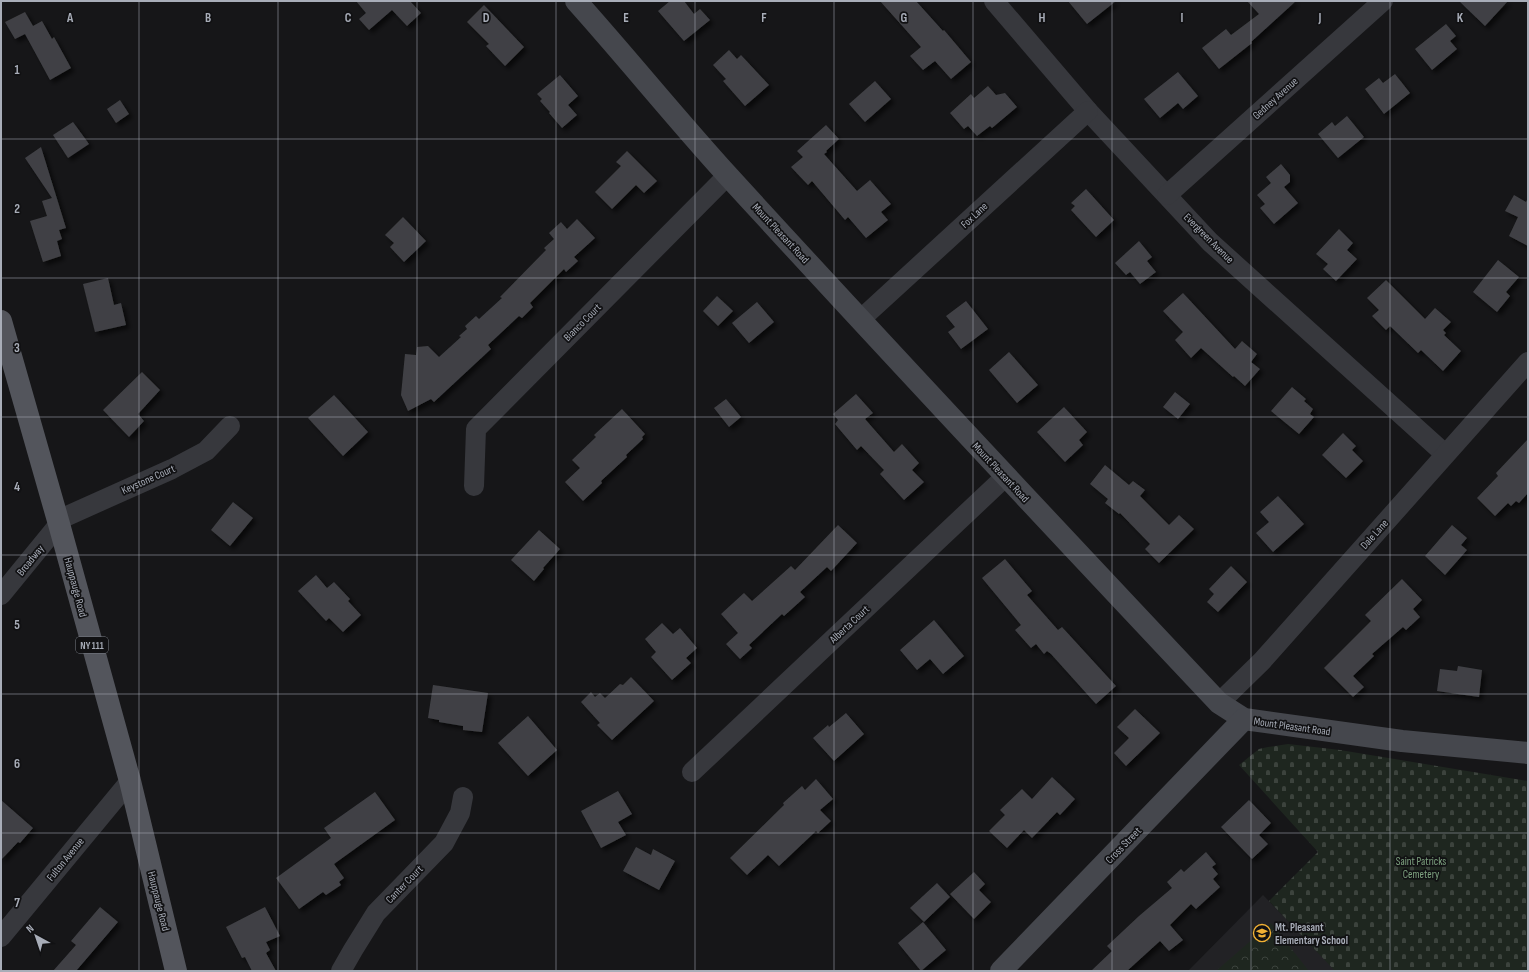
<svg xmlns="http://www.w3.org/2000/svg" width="1529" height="972" font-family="'Sofia Sans Condensed',sans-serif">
  <defs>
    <pattern id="forest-crowns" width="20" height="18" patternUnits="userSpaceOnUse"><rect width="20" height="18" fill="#1e261f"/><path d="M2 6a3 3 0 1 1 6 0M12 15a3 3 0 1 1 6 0" fill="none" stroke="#3c433d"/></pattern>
    <pattern id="cemetery-stones" width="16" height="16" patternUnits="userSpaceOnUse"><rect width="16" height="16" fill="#1e261f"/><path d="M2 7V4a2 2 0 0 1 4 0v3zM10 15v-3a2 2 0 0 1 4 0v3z" fill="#3c433d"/></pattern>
    <filter id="shadow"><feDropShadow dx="3.5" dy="3.5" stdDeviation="2" flood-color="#0009"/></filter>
  </defs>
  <rect width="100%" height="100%" fill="#161618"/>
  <path fill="#222225" d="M 1263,895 L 1336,971 L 1188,971 Z"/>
  <path fill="url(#forest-crowns)" d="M 1271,923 L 1309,971 L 1216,971 Z"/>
  <path fill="url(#cemetery-stones)" d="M 1288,744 L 1340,750 L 1528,781 L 1528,971 L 1335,971 L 1269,901 L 1318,852 L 1239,765 L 1259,749 L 1268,747 Z"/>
  <g fill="#404145" filter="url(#shadow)">
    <path d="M 356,1 L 410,1 L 421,13 L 407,26 L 392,10 L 369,30 L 359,19 L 366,13 Z"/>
    <path d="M 670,1 L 684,1 L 694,14 L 700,9 L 710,20 L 684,41 L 658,11 Z"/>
    <path d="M 880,1 L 916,1 L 943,31 L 944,30 L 971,62 L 951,79 L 935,61 L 923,70 L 910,56 L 921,47 Z"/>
    <path d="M 1068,1 L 1116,1 L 1087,24 Z"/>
    <path d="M 1247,1 L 1296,1 L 1251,42 L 1252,43 L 1219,69 L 1202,48 L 1226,29 L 1231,35 L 1259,14 Z"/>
    <path d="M 1459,1 L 1508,1 L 1485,26 Z"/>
    <path d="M 484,5 L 524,47 L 505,66 L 486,46 L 489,44 L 467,22 Z"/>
    <path d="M 25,12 L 33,26 L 42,21 L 52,39 L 54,37 L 71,68 L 50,80 L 25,34 L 15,39 L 5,22 Z"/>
    <path d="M 1446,24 L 1456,36 L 1450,41 L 1457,49 L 1432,70 L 1415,49 Z"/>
    <path d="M 729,50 L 737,59 L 741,55 L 769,85 L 745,106 L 723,81 L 726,79 L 713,65 Z"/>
    <path d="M 1178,72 L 1198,96 L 1183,109 L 1178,103 L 1160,118 L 1144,99 Z"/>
    <path d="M 1395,74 L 1410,93 L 1384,114 L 1365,89 L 1379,78 L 1383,83 Z"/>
    <path d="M 560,75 L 578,96 L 568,105 L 577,115 L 562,128 L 549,113 L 550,112 L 540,101 L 542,99 L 537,94 Z"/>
    <path d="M 875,81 L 891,99 L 865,122 L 849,104 Z"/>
    <path d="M 988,86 L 996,95 L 1005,93 L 1017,107 L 992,128 L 990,126 L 977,136 L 968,126 L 964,129 L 950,113 L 971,94 L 974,98 Z"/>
    <path d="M 120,100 L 129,114 L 116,123 L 107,109 Z"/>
    <path d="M 1347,116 L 1364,137 L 1338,158 L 1318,134 L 1332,122 L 1335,126 Z"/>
    <path d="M 73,122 L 89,144 L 68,158 L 53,135 Z"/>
    <path d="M 826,125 L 839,139 L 826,151 L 827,152 L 824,154 L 857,191 L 870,180 L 891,204 L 881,212 L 888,220 L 866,238 L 848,217 L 845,220 L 812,181 L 808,185 L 791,167 L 803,157 L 797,151 Z"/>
    <path d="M 41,147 L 66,228 L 59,230 L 62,239 L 57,241 L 61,256 L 43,262 L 30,221 L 47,216 L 42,201 L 52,198 L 25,158 Z"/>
    <path d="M 627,151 L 657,181 L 644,193 L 636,185 L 612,209 L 595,192 L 621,166 L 616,162 Z"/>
    <path d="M 1281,164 L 1290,175 L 1290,182 L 1284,187 L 1298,203 L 1274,224 L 1260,208 L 1265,204 L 1257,195 L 1271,183 L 1266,177 Z"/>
    <path d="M 1086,189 L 1114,220 L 1096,237 L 1071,210 L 1075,206 L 1071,203 Z"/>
    <path d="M 1514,195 L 1526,202 L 1528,198 L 1528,246 L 1509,236 L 1518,217 L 1505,211 Z"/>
    <path d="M 403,217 L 426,241 L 404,262 L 390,247 L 394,243 L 385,235 Z"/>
    <path d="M 577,219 L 595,238 L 574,257 L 578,261 L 566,272 L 564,269 L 530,303 L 533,307 L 522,318 L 519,316 L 488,345 L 491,349 L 434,402 L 431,399 L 408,411 L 401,395 L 405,354 L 416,355 L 417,347 L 428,346 L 439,357 L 461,337 L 459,336 L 467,329 L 465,326 L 476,316 L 479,319 L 502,298 L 500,297 L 546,250 L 544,248 L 554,239 L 549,233 L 561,222 L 567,229 Z"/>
    <path d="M 1339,229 L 1353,243 L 1347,250 L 1357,259 L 1336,281 L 1323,269 L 1328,264 L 1316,254 Z"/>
    <path d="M 1139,241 L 1152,257 L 1147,261 L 1156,272 L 1140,284 L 1130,272 L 1126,275 L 1115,263 Z"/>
    <path d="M 1498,260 L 1519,277 L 1506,292 L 1510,296 L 1497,312 L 1473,292 Z"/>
    <path d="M 108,278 L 114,305 L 121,303 L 126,325 L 95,332 L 83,284 Z"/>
    <path d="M 1386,280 L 1425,319 L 1435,308 L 1451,322 L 1443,330 L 1446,333 L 1444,335 L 1461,351 L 1443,371 L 1421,350 L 1418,353 L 1390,326 L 1386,330 L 1372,316 L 1379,310 L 1367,298 Z"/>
    <path d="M 1183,293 L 1235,349 L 1242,341 L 1257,354 L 1251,362 L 1260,369 L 1245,386 L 1234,376 L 1233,377 L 1201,348 L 1191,358 L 1175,340 L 1183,332 L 1163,311 Z"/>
    <path d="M 717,296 L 733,311 L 718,326 L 703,311 Z"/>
    <path d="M 966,301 L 988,329 L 961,349 L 948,332 L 955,327 L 946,316 Z"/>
    <path d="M 757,302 L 774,322 L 749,343 L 732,323 Z"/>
    <path d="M 1009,352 L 1038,385 L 1017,403 L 989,370 Z"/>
    <path d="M 142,372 L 160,390 L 138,414 L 144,421 L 129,437 L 103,410 Z"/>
    <path d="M 1292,387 L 1306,399 L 1304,401 L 1313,409 L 1310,414 L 1314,417 L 1299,434 L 1271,411 Z"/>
    <path d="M 1175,392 L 1190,404 L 1178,419 L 1163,407 Z"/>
    <path d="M 856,394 L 873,413 L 865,419 L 894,452 L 902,444 L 919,463 L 912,470 L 924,482 L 904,500 L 880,474 L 884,470 L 861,446 L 857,450 L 835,424 L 838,420 L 833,414 Z"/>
    <path d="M 334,395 L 368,432 L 343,456 L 308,418 Z"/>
    <path d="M 726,399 L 741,417 L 729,427 L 714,408 Z"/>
    <path d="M 1064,407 L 1087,432 L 1079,440 L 1083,445 L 1065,462 L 1037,432 Z"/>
    <path d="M 622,409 L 645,434 L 642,437 L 643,439 L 626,455 L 627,457 L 601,481 L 602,483 L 583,501 L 565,482 L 580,468 L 572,460 L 596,437 L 594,435 Z"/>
    <path d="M 1343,433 L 1356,446 L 1352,450 L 1363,461 L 1346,478 L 1322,455 Z"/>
    <path d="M 1528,439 L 1528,493 L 1519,503 L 1516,501 L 1511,506 L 1508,503 L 1495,516 L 1477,498 L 1498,476 L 1496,473 Z"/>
    <path d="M 1105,465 L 1129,485 L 1133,481 L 1145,490 L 1140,496 L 1169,525 L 1179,515 L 1194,529 L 1159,563 L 1145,549 L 1150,544 L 1120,513 L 1119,514 L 1105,503 L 1108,499 L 1090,484 Z"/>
    <path d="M 1278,496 L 1304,524 L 1273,552 L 1256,533 L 1269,522 L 1260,512 Z"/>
    <path d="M 233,502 L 253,518 L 230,546 L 211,530 Z"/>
    <path d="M 838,525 L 857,543 L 831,571 L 827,567 L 800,592 L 805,597 L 784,616 L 782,614 L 749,645 L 752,648 L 740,659 L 726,644 L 738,633 L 721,614 L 744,593 L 752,601 L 791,566 L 795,570 Z"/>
    <path d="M 1452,525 L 1467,538 L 1461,545 L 1467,550 L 1445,575 L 1425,556 Z"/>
    <path d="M 539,530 L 560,549 L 543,568 L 544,569 L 534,581 L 511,560 Z"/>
    <path d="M 1005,559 L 1032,591 L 1027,595 L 1058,630 L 1062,627 L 1116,686 L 1096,704 L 1051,654 L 1047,651 L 1044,654 L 1036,644 L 1031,648 L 1015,630 L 1021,625 L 982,578 Z"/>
    <path d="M 1231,566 L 1247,582 L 1218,612 L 1207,602 L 1214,594 L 1209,589 Z"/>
    <path d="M 316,575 L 327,588 L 334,582 L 350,599 L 348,601 L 361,615 L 343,632 L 329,618 L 326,621 L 298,591 Z"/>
    <path d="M 1402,579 L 1422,600 L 1413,609 L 1420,617 L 1406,630 L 1403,627 L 1372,654 L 1374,656 L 1353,676 L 1364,687 L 1353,697 L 1324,668 L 1371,621 L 1365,615 Z"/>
    <path d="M 934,620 L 964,656 L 943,674 L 930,659 L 917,670 L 900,650 Z"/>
    <path d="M 662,623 L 673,634 L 680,628 L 697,648 L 686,658 L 691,663 L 672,680 L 651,657 L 656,652 L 645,639 Z"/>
    <path d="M 1458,666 L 1482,670 L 1479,697 L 1437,691 L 1440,669 L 1457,671 Z"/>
    <path d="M 631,677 L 654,701 L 612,740 L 597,725 L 600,723 L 581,702 L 591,692 L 595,697 L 600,693 L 605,698 L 620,684 L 623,685 Z"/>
    <path d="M 433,685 L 488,693 L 482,732 L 463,730 L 463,726 L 439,722 L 439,720 L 428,718 Z"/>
    <path d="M 1135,709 L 1160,733 L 1126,766 L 1114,753 L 1129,738 L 1117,727 Z"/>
    <path d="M 846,713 L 864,734 L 834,761 L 813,738 L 828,725 L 829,727 Z"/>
    <path d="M 528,716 L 557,750 L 528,776 L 498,743 Z"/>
    <path d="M 1052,777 L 1075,799 L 1060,815 L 1057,812 L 1032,838 L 1024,830 L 1007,848 L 989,831 L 1005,815 L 1000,810 L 1022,789 L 1032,799 Z"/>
    <path d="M 816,779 L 833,799 L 820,810 L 831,821 L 818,833 L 816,831 L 779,866 L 768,855 L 747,875 L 730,858 L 784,805 L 783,803 L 802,786 L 805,790 Z"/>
    <path d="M 618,791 L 632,814 L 618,822 L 626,835 L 601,848 L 581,811 Z"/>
    <path d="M 375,792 L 395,820 L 334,864 L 344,878 L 339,882 L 341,885 L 326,895 L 323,892 L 299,909 L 276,878 L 331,838 L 324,828 Z"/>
    <path d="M 1,800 L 33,828 L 20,843 L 18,842 L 1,860 Z"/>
    <path d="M 1249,800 L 1271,823 L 1259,835 L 1268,844 L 1252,859 L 1221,827 Z"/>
    <path d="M 636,847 L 651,855 L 653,849 L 675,861 L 659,890 L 623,871 Z"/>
    <path d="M 1206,852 L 1216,864 L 1212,867 L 1218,874 L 1213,879 L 1220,887 L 1196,909 L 1191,904 L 1170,925 L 1183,940 L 1169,951 L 1160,941 L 1127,971 L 1091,971 L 1112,951 L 1107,946 L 1139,916 L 1172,888 L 1167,882 L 1181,869 L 1184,872 Z"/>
    <path d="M 974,872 L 985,884 L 979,890 L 991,902 L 974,919 L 950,894 Z"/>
    <path d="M 937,883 L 950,897 L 924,922 L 910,908 Z"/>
    <path d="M 100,907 L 118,922 L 76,971 L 53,971 L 76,945 L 71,941 Z"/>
    <path d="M 265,907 L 280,936 L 266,942 L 270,950 L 266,953 L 276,971 L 252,971 L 245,957 L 242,958 L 226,927 Z"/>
    <path d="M 923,922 L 946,950 L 921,971 L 898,943 Z"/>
  </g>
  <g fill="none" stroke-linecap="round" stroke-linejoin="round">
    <g stroke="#37383d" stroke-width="20">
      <path d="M 994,1 L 1088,111 L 1210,242 L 1445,454"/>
      <path d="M 1167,195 L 1383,1"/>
      <path d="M 861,319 L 1088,111"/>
      <path d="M 474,486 L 476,429 L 728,175"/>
      <path d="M 58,520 L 172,469 L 206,451 L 230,426"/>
      <path d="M 1,595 L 59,524"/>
      <path d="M 1219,703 L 1262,661 L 1528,362"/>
      <path d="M 692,772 L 1005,477"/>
      <path d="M 1,937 L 130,781"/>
      <path d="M 341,971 L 353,950 L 376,913 L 444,843 L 460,813 L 463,797"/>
    </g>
    <g stroke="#45474d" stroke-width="22">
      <path d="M 576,1 C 628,59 677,120 730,178 C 891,354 1055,529 1219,703 L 1244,719 L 1402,741 L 1528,753"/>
      <path d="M 1001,971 L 1244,719"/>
    </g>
    <path stroke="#53555c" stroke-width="22" d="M 1,321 L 59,524 L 130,781 L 176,971"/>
  </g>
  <path fill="none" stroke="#a8adb8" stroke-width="1" stroke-opacity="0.55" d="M 139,1 L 139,971M 278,1 L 278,971M 417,1 L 417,971M 556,1 L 556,971M 695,1 L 695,971M 834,1 L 834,971M 973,1 L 973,971M 1112,1 L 1112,971M 1251,1 L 1251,971M 1390,1 L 1390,971M 1,139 L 1528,139M 1,278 L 1528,278M 1,417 L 1528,417M 1,555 L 1528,555M 1,694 L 1528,694M 1,833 L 1528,833"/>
  <defs>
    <g id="school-ring" transform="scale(0.9)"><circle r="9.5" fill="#111113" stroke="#f2b134" stroke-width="1.5"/><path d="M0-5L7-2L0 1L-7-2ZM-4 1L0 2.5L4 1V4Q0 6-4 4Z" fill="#f2b134"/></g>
  </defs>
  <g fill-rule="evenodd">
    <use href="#school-ring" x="1262" y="933"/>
  </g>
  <g text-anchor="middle" stroke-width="3.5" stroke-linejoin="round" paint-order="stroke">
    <rect fill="#111113" stroke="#7b7e86" stroke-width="1" x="76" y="637" width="32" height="16" rx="3"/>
    <g font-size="10" font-weight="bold" fill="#a8adb8">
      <text x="92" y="649">NY 111</text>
    </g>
    <g font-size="11" fill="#a8adb8" stroke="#111113">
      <text transform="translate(1275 98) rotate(-42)" y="4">Gedney Avenue</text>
      <text transform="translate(974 215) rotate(-43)" y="4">Fox Lane</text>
      <text transform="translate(781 233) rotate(47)" y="4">Mount Pleasant Road</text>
      <text transform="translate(1209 238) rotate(45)" y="4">Evergreen Avenue</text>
      <text transform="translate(582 322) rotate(-45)" y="4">Bianco Court</text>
      <text transform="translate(1001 472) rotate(47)" y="4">Mount Pleasant Road</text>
      <text transform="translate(148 479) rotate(-24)" y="4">Keystone Court</text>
      <text transform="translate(1374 534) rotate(-48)" y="4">Dale Lane</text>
      <text transform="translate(30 560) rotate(-51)" y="4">Broadway</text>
      <text transform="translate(76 587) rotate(75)" y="4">Hauppauge Road</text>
      <text transform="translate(849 624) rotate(-43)" y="4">Alberta Court</text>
      <text transform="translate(1292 726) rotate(8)" y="4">Mount Pleasant Road</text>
      <text transform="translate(1123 845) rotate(-46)" y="4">Cross Street</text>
      <text transform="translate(65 859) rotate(-51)" y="4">Fulton Avenue</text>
      <text transform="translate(404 884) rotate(-46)" y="4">Canter Court</text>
      <text transform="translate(159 901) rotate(76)" y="4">Hauppauge Road</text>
    </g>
    <g font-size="11" fill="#7fa381" stroke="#111113">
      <text x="1421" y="865">Saint Patricks<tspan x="1421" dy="13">Cemetery</tspan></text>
    </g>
    <g font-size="11" font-weight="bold" fill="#a8adb8" stroke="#111113" text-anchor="start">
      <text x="1275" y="931">Mt. Pleasant<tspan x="1275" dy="13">Elementary School</tspan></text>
    </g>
  </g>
  <g font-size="13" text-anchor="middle" font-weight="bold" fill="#a8adb8" stroke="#111113" stroke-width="3.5" stroke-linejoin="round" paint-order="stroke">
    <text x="70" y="22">A</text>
    <text x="208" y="22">B</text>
    <text x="348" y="22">C</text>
    <text x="486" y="22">D</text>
    <text x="626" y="22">E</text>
    <text x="764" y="22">F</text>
    <text x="904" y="22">G</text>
    <text x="1042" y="22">H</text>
    <text x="1182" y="22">I</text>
    <text x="1320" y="22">J</text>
    <text x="1460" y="22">K</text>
    <text x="17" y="74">1</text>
    <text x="17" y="213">2</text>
    <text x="17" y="352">3</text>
    <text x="17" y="491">4</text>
    <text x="17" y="629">5</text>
    <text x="17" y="768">6</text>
    <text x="17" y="907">7</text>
  </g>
  <rect width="1529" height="972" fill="none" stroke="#a8adb8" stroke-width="4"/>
  <g transform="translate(36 936) rotate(320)" stroke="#111113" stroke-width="3" paint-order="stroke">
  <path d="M0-3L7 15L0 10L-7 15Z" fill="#a8adb8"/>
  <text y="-6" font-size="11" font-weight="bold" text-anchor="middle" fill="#a8adb8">N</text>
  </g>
</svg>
